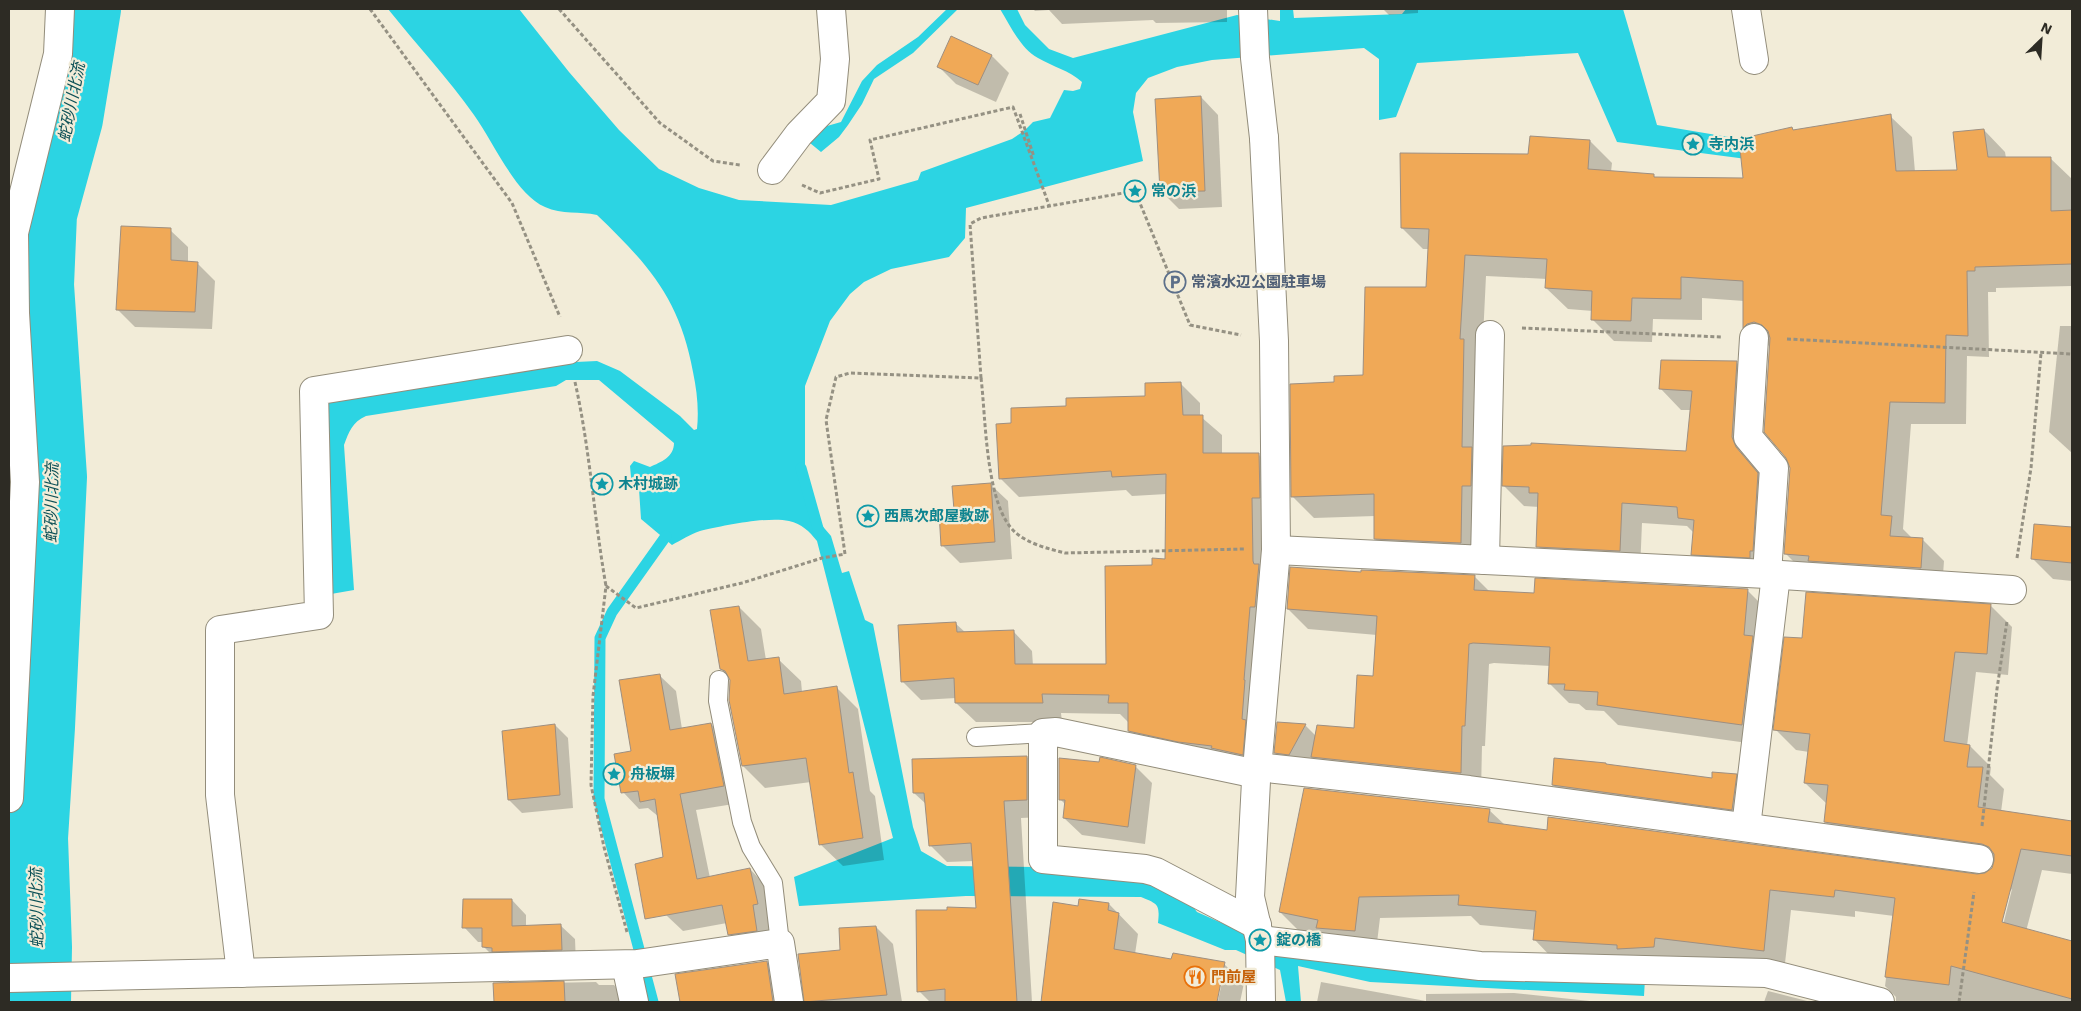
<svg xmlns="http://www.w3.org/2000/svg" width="2081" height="1011" font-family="'Work Sans','Noto Sans JP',sans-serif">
  <rect width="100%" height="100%" fill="#f2ecd8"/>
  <g fill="#2cd4e3">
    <path d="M 388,9 L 519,9 L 569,72 L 619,130 L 659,169 L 699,188 L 739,200 L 831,205 L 918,180 L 921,172 L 1012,139 L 1024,131 L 1033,122 L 1050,118 L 1064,90 L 1073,91 L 1080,89 L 1082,82 C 1069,70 1053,67 1038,58 C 1020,48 1010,25 1000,9 L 1017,9 L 1025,25 L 1049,49 L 1073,58 L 1237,15 L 1280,21 L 1280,9 L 1293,9 L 1294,18 L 1402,14 L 1406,9 L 1623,9 L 1657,125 L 1758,142 L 1754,160 L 1617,142 L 1578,53 L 1417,63 L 1396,117 L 1379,120 L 1379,59 L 1364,48 L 1212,60 L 1177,67 L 1148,78 L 1136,93 L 1133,112 L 1143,161 L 966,208 L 965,238 L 949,257 L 891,269 L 864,282 L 850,294 L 830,321 L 805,386 L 805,496 L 813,515 L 831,536 L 842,573 L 849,571 L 865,620 L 873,624 L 913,827 L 921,851 L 947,866 L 1035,867 L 1156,876 L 1179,888 L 1197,912 L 1260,940 L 1645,979 L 1644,996 L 1370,982 L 1298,966 L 1301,1002 L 1286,1002 L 1280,970 L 1236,950 L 1225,950 L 1158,923 C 1160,904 1158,904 1141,897 L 966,896 L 799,906 L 794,877 L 893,838 L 817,541 C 809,531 802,524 789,521 C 769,516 721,526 700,531 C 691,534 681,540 672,545 L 641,519 L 639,489 L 632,488 L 630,466 L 634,461 L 650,467 C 661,462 674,457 674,443 L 599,380 L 566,380 L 556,386 L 366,416 C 352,422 349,432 344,445 L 354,590 L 331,594 L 326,404 L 336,399 L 555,363 L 597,361 L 620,371 L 680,416 L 694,430 L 697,429 C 699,410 697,391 693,372 C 680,299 648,264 597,215 C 580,211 562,215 545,207 C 515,194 493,141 474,115 C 448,78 416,44 388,9 Z"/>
    <path d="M 947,9 L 958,9 L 913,53 L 874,79 L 862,104 L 848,125 L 839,137 L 821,152 L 799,134 L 841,122 L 862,81 L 877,65 L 918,37 Z"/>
  </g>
  <g fill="#0003" fill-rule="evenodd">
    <path d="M 1033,9 L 1227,9 L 1227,22 L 1156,23 L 1153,20 L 1062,24 L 1049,10 L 1035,11 Z"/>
    <path d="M 1383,9 L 1418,9 L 1418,13 L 1389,15 Z"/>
    <path d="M 952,37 L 992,56 L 1009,73 L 996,102 L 956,84 L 938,66 Z"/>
    <path d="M 1201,97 L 1218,115 L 1222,207 L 1179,209 L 1161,191 Z"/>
    <path d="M 1890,116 L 1912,137 L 1915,172 L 1959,171 L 1984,130 L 2005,152 L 2006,158 L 2050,158 L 2072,179 L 2072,286 L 1996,288 L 1996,292 L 1988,292 L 1989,357 L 1967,356 L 1966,424 L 1911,424 L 1903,529 L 1913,539 L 1922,539 L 1944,561 L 1942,589 L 1807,575 L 1785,553 L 1791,468 L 1770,344 L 1765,349 L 1744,327 L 1744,301 L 1702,298 L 1702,320 L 1653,319 L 1652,342 L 1614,341 L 1592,319 L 1593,311 L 1568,309 L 1546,288 L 1547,279 L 1486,276 L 1482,358 L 1482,564 L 1397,560 L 1375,539 L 1375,516 L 1314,518 L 1292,496 L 1335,383 L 1365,376 L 1427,288 L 1429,249 L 1423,249 L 1402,228 L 1529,156 L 1531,137 L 1590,141 L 1612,163 L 1611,172 L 1653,176 L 1656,178 L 1745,179 L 1792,129 L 1794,131 Z"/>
    <path d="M 170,230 L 188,247 L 188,263 L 197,263 L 215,281 L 212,329 L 135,327 L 117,309 Z"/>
    <path d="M 2060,326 L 2072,326 L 2072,453 L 2049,432 Z"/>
    <path d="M 1736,362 L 1757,383 L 1753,458 L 1756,469 L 1778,495 L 1773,571 L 1713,575 L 1692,554 L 1694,533 L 1687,526 L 1642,523 L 1640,571 L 1558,567 L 1538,546 L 1539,507 L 1524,506 L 1504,486 L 1688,453 L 1692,410 L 1681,410 L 1661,389 Z"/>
    <path d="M 1180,383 L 1200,403 L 1200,416 L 1222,435 L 1222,455 L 1259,455 L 1278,474 L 1261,774 L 1149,750 L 1129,731 L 1128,722 L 1120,714 L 1061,713 L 1062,722 L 976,722 L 956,703 L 956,698 L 921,700 L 902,681 L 955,623 L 966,633 L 1013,631 L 1032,651 L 1033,666 L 1107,666 L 1153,566 L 1167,560 L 1167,494 L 1132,496 L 1126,490 L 1019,497 L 1000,478 L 1012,424 L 1067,407 L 1146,397 Z"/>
    <path d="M 990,484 L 1008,501 L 1012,559 L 960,563 L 942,545 L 955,512 Z"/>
    <path d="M 2035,525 L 2072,528 L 2072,581 L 2053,579 L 2032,558 Z"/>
    <path d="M 1362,574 L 1474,576 L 1490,592 L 1536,594 L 1747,590 L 1767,610 L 1762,745 L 1618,725 L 1604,711 L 1586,710 L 1579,704 L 1569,703 L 1549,683 L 1550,666 L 1494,663 L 1489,664 L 1485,746 L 1482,746 L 1481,793 L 1332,777 L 1313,758 L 1306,771 L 1293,770 L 1275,753 L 1305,725 L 1316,736 L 1355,729 L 1374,677 L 1377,635 L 1308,629 L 1288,609 Z"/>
    <path d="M 1991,606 L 2012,627 L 2008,675 L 1976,672 L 1967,746 L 1970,746 L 1991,767 L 1990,775 L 2004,789 L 2001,812 L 2072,822 L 2072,874 L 2042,870 L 2024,939 L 2002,955 L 2072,975 L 2072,1002 L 1896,1002 L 1896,997 L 1885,986 L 1894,916 L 1855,911 L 1855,917 L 1791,910 L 1784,972 L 1555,961 L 1534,939 L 1535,930 L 1480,925 L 1471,916 L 1380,918 L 1376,951 L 1301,933 L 1280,912 L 1489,810 L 1505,825 L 1548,832 L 1977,876 L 1986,874 L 1993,869 L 1995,863 L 1846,843 L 1825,822 L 1827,804 L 1805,783 L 1809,752 L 1796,750 L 1775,729 L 1803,640 ZM 2012,889 L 2003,925 L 2000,925 L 2009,892 Z"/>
    <path d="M 739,607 L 761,629 L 766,660 L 778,659 L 801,681 L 802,692 L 836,687 L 858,709 L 870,791 L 875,796 L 884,860 L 843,866 L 820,844 L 811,782 L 765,788 L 743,766 L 730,678 L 721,669 Z"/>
    <path d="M 659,675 L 676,691 L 682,729 L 711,724 L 728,741 L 740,803 L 696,810 L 710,878 L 750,869 L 766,886 L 773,920 L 769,921 L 773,947 L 746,951 L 729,934 L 727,923 L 683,931 L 666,915 L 665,858 L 659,817 L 648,808 L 639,809 L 623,792 L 632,752 Z"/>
    <path d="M 555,725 L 568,738 L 573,808 L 522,813 L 509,800 Z"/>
    <path d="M 1027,757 L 1044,774 L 1044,817 L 1021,818 L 1032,1002 L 930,1002 L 919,991 L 977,910 L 974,861 L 947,862 L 930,845 L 926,804 L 914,793 Z"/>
    <path d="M 1606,764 L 1608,766 L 1713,779 L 1736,776 L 1757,797 L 1753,830 L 1574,806 L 1553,785 Z"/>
    <path d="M 1135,766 L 1152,783 L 1145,844 L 1082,835 L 1064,818 L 1066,805 L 1060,799 Z"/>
    <path d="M 512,900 L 526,915 L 526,926 L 560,925 L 575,939 L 576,964 L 498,961 L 484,947 L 483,942 L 478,942 L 464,927 Z"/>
    <path d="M 1109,904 L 1138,934 L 1135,954 L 1172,960 L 1224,964 L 1244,983 L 1240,1002 L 1043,1002 L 1079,907 ZM 1221,977 L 1223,977 L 1218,1001 L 1216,1000 Z"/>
    <path d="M 876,927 L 893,944 L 902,1002 L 805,1002 L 799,955 L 841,952 Z"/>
    <path d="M 766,962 L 792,987 L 794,1002 L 682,1002 L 677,975 Z"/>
    <path d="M 596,982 L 599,985 L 614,985 L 631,1002 L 495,1002 L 494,984 Z"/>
    <path d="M 1321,982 L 1426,1001 L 1426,994 L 1514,993 L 1599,1002 L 1317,1002 Z"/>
    <path d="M 1768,991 L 1811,1002 L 1764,1002 Z"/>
  </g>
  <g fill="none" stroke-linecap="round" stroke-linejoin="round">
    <g stroke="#2cd4e3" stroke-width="11">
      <path d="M 801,468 L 819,532"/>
      <path d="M 653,1002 L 599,799 L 600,638 L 612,612 L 666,536"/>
    </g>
    <path stroke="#2cd4e3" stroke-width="66" d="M 38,1002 L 39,947 L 35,838 L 42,727 L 54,477 L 41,285 L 44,214 L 70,119 L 88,9"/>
  </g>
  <g fill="#f0a957" stroke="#9e8f81">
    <path d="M 951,36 L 992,55 L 978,85 L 937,67 Z"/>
    <path d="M 1201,96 L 1205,191 L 1160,192 L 1155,99 Z"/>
    <path d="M 1891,114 L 1896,171 L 1957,170 L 1953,132 L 1984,129 L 1988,157 L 2051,157 L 2051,211 L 2072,210 L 2072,264 L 1975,267 L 1975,271 L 1967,271 L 1968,336 L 1946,335 L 1945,403 L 1890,402 L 1881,515 L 1892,516 L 1890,536 L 1923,538 L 1921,568 L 1808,561 L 1809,556 L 1784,554 L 1790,468 L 1786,458 L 1764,432 L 1770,338 L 1768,331 L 1762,325 L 1754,322 L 1747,324 L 1743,328 L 1743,281 L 1681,277 L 1681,299 L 1632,298 L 1631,321 L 1591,320 L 1592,291 L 1545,288 L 1547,259 L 1465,255 L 1460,339 L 1464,339 L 1462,447 L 1472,447 L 1471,486 L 1462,486 L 1461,543 L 1374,539 L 1374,494 L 1291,497 L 1290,384 L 1334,382 L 1334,376 L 1363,375 L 1365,287 L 1426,287 L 1429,229 L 1401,228 L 1400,153 L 1528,154 L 1530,136 L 1590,140 L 1588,169 L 1654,174 L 1654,177 L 1743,178 L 1739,139 L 1792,127 L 1793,130 Z"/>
    <path d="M 121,226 L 171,228 L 171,260 L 198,262 L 195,312 L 116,310 Z"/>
    <path d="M 1661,360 L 1737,361 L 1732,437 L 1736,447 L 1758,473 L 1753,551 L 1750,551 L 1750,558 L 1691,555 L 1694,520 L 1678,518 L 1677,507 L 1622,503 L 1620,551 L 1536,547 L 1538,493 L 1529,493 L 1529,487 L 1502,486 L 1503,446 L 1531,445 L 1531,443 L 1686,451 L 1692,391 L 1659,389 Z"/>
    <path d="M 1181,382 L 1183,415 L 1203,415 L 1203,453 L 1259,453 L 1260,498 L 1252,498 L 1253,561 L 1254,564 L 1259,564 L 1255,607 L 1250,607 L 1244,680 L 1245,680 L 1242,719 L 1246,720 L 1243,755 L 1211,748 L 1212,746 L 1178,742 L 1128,731 L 1128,703 L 1108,703 L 1109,695 L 1042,694 L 1043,703 L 955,703 L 954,678 L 901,682 L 898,625 L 956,622 L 957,632 L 1014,630 L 1015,664 L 1106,664 L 1105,566 L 1152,565 L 1152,558 L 1165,559 L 1166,474 L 1112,477 L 1111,471 L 999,479 L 996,424 L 1011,423 L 1011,408 L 1066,406 L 1066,398 L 1145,396 L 1145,383 Z"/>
    <path d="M 991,483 L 995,542 L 941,546 L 939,512 L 954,510 L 952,486 Z"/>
    <path d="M 2034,524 L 2072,527 L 2072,563 L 2031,559 Z"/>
    <path d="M 1290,567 L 1361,572 L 1361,570 L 1475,575 L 1474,590 L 1534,593 L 1535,578 L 1748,589 L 1744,635 L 1753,636 L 1742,725 L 1597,705 L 1598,692 L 1564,690 L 1565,684 L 1548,684 L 1550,647 L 1473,643 L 1469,644 L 1465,726 L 1462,726 L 1461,773 L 1311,757 L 1317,725 L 1354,728 L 1357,675 L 1373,676 L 1377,616 L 1287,609 Z"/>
    <path d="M 1806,592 L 1991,604 L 1987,654 L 1955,652 L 1944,741 L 1970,745 L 1967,767 L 1983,767 L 1978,807 L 2072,821 L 2072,856 L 2021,849 L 2002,922 L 2072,941 L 2072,999 L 1951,966 L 1949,985 L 1885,977 L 1895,898 L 1835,890 L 1834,897 L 1770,890 L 1764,951 L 1655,938 L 1654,947 L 1617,949 L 1617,945 L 1533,940 L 1536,911 L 1458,905 L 1459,895 L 1359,897 L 1355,931 L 1316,928 L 1318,920 L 1279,912 L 1304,788 L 1490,809 L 1488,822 L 1547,830 L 1548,817 L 1977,874 L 1985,873 L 1992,868 L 1994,861 L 1994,854 L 1989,847 L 1982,844 L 1824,822 L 1828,785 L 1804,783 L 1810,734 L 1773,730 L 1784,637 L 1802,638 Z"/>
    <path d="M 739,606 L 748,661 L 779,657 L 784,694 L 837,686 L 849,773 L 853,772 L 863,838 L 819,845 L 806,758 L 742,766 L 729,700 L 730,680 L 725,671 L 720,669 L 710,610 Z"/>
    <path d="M 660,674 L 670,730 L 711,723 L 724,786 L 680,794 L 697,879 L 750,868 L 758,904 L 753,905 L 757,931 L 728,935 L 722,905 L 645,919 L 635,864 L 663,857 L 655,799 L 640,802 L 638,791 L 621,793 L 614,754 L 631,751 L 619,680 Z"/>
    <path d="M 1277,722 L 1306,724 L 1289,755 L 1274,753 Z"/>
    <path d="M 555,724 L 560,795 L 508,800 L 502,731 Z"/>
    <path d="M 1027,756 L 1027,800 L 1004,801 L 1017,1002 L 945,1002 L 945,989 L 917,992 L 916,910 L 947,910 L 947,907 L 976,908 L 971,843 L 929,846 L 924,793 L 913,793 L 912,759 Z"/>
    <path d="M 1100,757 L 1136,765 L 1128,827 L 1063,818 L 1065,800 L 1059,800 L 1059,758 L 1099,762 Z"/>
    <path d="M 1554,758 L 1606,763 L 1606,764 L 1712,778 L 1712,772 L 1737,774 L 1732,810 L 1552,785 Z"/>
    <path d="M 463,899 L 512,899 L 512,926 L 561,924 L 562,950 L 492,952 L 492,948 L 482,947 L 482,928 L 462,928 Z"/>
    <path d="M 1079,899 L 1109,903 L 1108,910 L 1119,913 L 1114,949 L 1171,959 L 1173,953 L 1225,962 L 1217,1002 L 1041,1002 L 1053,902 L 1078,906 Z"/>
    <path d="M 876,926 L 887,995 L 804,1002 L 798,954 L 840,950 L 839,928 Z"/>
    <path d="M 767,961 L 773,1002 L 680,1002 L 675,974 Z"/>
    <path d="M 564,981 L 565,1002 L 494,1002 L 493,983 Z"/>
  </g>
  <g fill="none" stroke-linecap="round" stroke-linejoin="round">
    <g stroke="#938d7b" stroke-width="20">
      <g id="lane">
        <path d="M 719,680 L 718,701 L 742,822 L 751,847 L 773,883 L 780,943"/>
        <path d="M 976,737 L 1043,733"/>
      </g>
    </g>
    <g stroke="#938d7b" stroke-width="30">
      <g id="street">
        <path d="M 1746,9 L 1754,60"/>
        <path d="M 772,170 L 799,134 L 831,101 L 835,59 L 831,9"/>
        <path d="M 1754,338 L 1748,437 L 1774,468 L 1767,574"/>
        <path d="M 1276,550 L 1485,560 L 1490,335"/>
        <path d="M 1485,560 L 1767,574 L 2012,590"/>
        <path d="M 1258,767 L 1469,790 L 1979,859"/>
        <path d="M 9,798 L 25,482 L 15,313 L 14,233 L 58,54 L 60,9"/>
        <path d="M 1746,827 L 1776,575"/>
        <path d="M 1257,925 L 1156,872 L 1145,869 L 1043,859 L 1043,733 L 1056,732 L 1257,774"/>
        <path d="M 1260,940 L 1480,966 L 1766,973 L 1880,1002"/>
        <path d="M 626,965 L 634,1002"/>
        <path d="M 241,973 L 220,795 L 220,630 L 319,615 L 314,391 L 568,350"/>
        <path d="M 9,978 L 637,964 L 780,943 L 789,1002"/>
        <path d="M 1261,1002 L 1260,940 L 1250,897 L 1256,781 L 1276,550 L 1274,341 L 1264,138"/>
      </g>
    </g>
    <g stroke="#938d7b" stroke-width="30">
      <path id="secondary" d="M 1253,9 L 1255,58 L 1264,138"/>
    </g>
    <g stroke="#959183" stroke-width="3" stroke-dasharray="4 2.5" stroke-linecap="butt">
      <path d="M 370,9 L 512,203 L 560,317"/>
      <path d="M 559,9 L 660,123 L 713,161 L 740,165"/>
      <path d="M 1020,114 L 1034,157"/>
      <path d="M 802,185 L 820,193 L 879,179 L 870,140 L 1013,107 L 1049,205"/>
      <path d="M 1522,328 L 1721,337"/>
      <path d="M 1787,339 L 2072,354"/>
      <path d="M 981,378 C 986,417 985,507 1016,533 C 1029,544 1049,549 1065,553 L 1244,549"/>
      <path d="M 575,382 C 590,449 594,518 606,586"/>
      <path d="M 2017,558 L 2031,468 L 2041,353"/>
      <path d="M 1982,826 L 1997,689 L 2007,621"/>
      <path d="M 627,932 L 604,847 L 591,785 L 593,696 L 606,586 L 636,608 L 742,583 L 822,558 L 845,554 L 826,420 L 836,377 L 850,373 L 981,378 L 970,224 L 981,218 L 1135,191 L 1190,325 L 1241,335"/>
      <path d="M 1959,1002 L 1974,892"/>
    </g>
    <use href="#lane" stroke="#fff" stroke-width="18"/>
    <use href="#street" stroke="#fff" stroke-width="28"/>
    <use href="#secondary" stroke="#fff" stroke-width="28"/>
  </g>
  <defs>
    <g id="sight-ring" transform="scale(1.125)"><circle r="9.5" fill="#f2ecd8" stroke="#0f9aa8" stroke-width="1.5"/><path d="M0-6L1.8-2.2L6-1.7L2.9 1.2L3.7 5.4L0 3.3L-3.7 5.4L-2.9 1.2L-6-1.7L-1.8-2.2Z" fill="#0f9aa8"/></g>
    <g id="parking-ring" transform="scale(1.125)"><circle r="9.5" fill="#f2ecd8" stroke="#5c6f8a" stroke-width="1.5"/><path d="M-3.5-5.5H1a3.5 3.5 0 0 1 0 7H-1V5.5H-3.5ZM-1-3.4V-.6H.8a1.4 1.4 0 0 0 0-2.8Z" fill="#5c6f8a"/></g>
    <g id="restaurant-ring" transform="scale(1.125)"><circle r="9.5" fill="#f2ecd8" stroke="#e8710a" stroke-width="1.5"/><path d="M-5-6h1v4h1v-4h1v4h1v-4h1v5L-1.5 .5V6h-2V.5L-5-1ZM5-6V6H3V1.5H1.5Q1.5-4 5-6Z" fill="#e8710a"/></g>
  </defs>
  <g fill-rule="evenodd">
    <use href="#sight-ring" x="1693" y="144"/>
    <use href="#sight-ring" x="1135" y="191"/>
    <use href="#parking-ring" x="1175" y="282"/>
    <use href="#sight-ring" x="602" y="484"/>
    <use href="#sight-ring" x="868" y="516"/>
    <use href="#sight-ring" x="614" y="774"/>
    <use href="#sight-ring" x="1260" y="940"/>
    <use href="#restaurant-ring" x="1195" y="977"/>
  </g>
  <g text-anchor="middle" stroke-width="4.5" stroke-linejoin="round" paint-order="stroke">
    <g font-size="15" font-weight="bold" fill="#0d838f" stroke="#f2ecd8" text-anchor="start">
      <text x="1709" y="149">寺内浜</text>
      <text x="1151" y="196">常の浜</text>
      <text x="618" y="489">木村城跡</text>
      <text x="884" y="521">西馬次郎屋敷跡</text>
      <text x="630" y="779">舟板塀</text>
      <text x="1276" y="945">錠の橋</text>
    </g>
    <g font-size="15" font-weight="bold" fill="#4e5e75" stroke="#f2ecd8" text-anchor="start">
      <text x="1191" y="287">常濱水辺公園駐車場</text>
    </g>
    <g font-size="15" font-weight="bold" fill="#c56008" stroke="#f2ecd8" text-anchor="start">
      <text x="1211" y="982">門前屋</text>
    </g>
    <g font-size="16" font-style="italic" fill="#0c5056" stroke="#f2ecd8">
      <text transform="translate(71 102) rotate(-79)" y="6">蛇砂川北流</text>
      <text transform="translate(51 503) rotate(-89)" y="6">蛇砂川北流</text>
      <text transform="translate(36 908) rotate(-91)" y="6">蛇砂川北流</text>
    </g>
  </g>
  <rect width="2081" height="1011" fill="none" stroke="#2d2b24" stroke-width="20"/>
  <g transform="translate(2041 40) rotate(25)" stroke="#f2ecd8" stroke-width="4" paint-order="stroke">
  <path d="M0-4L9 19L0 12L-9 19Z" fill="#2d2b24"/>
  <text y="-8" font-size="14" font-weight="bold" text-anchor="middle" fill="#2d2b24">N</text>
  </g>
</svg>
